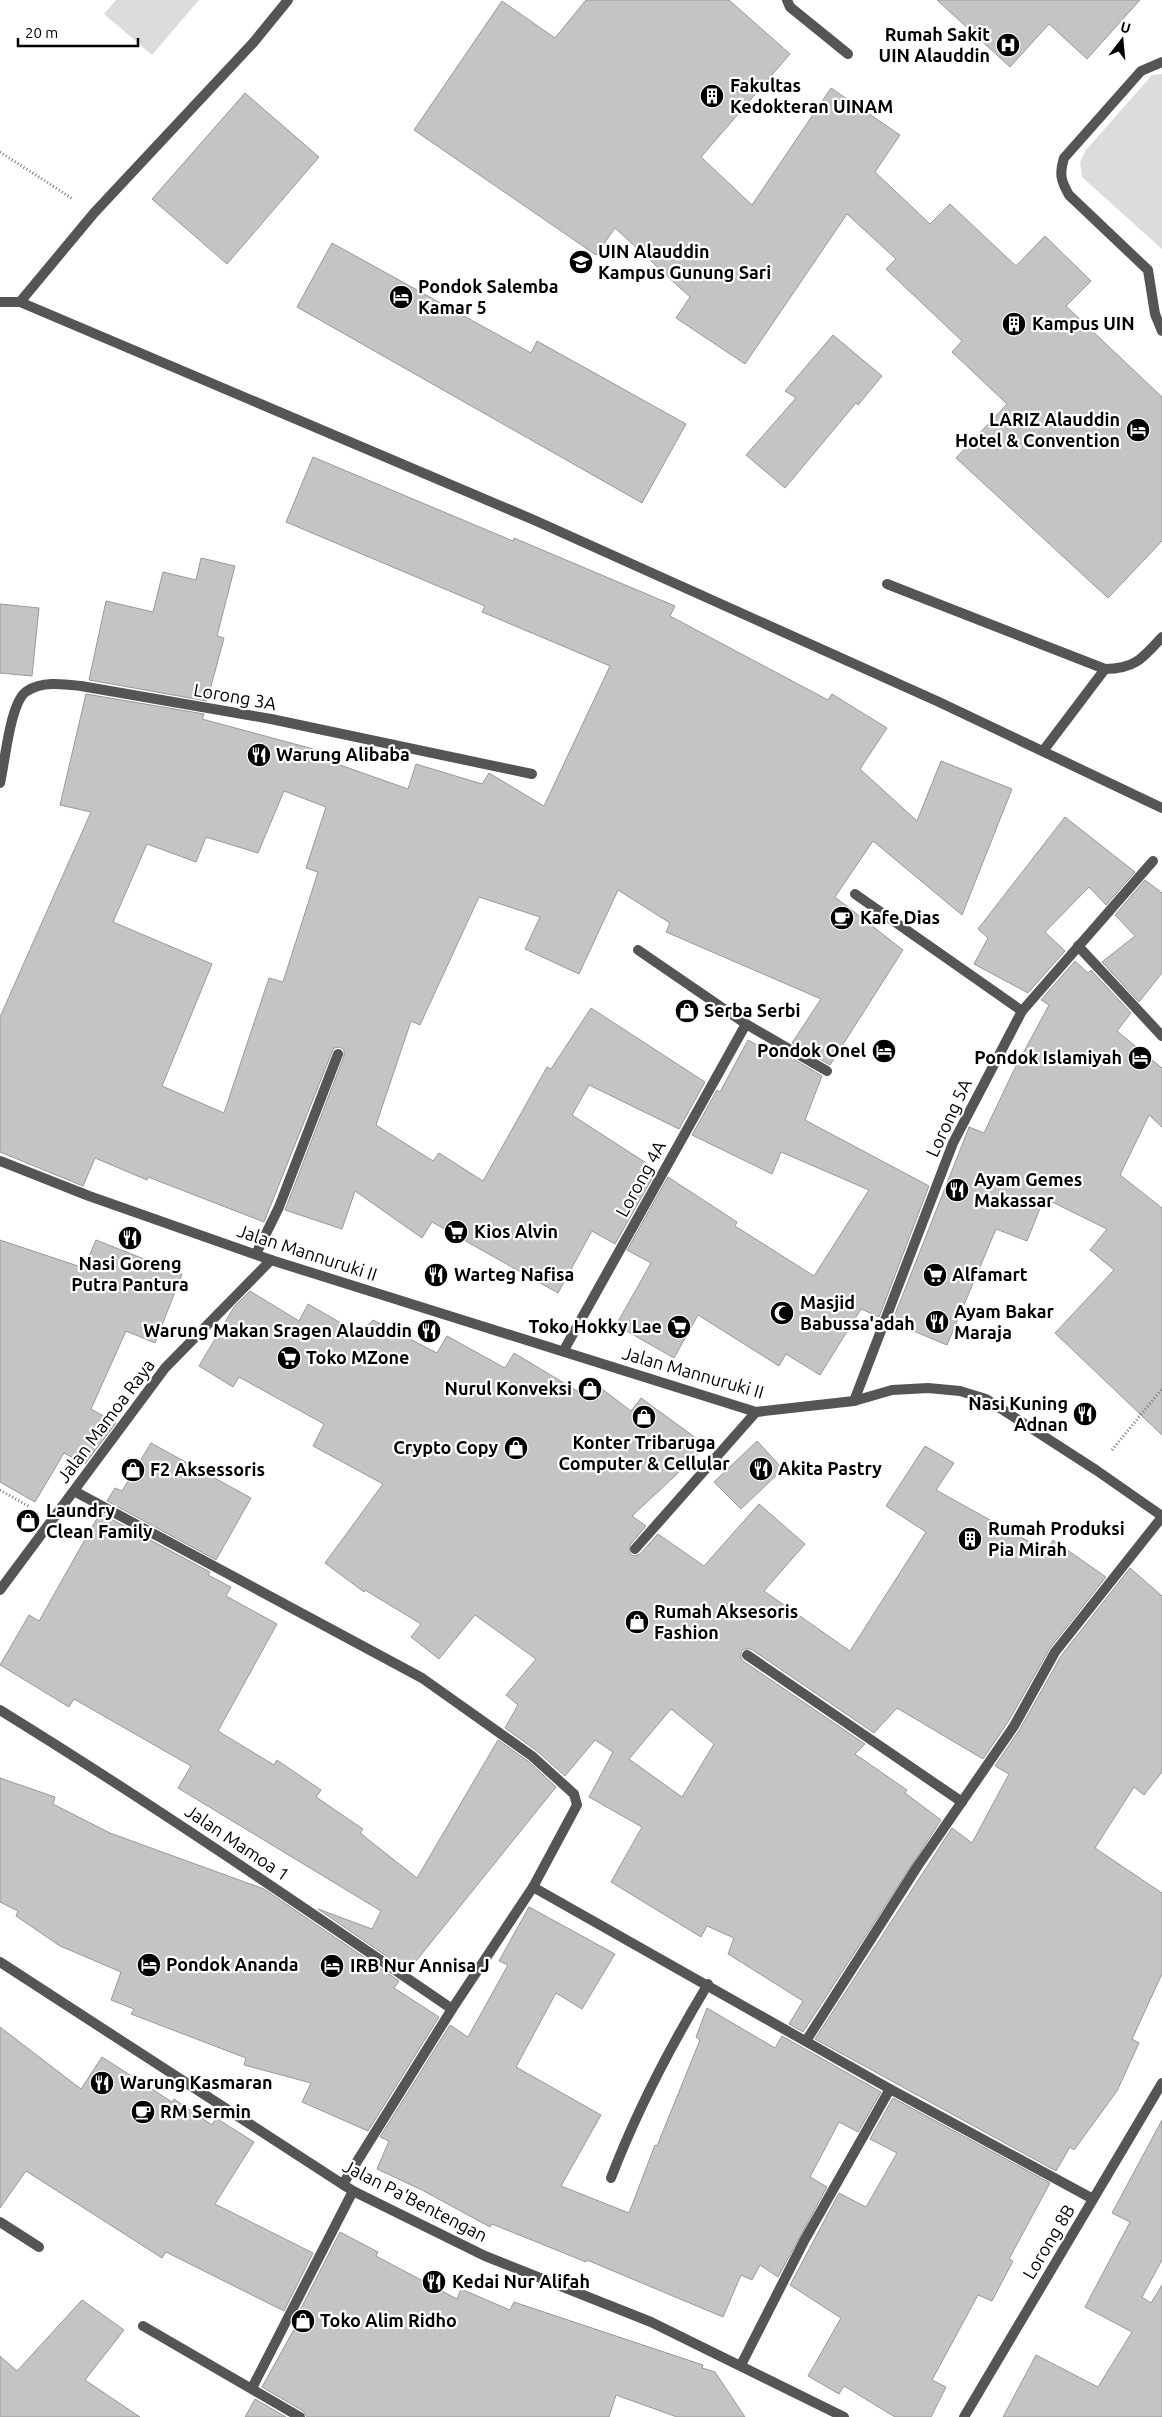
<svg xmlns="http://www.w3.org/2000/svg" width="1162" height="2417" font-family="Ubuntu,sans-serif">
  <rect width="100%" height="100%" fill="#fff"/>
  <g fill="#dcdcdc">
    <path d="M 116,0 L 199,0 L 152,55 L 104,14 Z"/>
    <path d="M 1162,74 L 1162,249 L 1082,177 L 1080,162 L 1086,150 L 1152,75 Z"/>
  </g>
  <g fill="#c4c4c4" stroke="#999" fill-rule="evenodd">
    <path d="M 586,0 L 729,0 L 790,54 L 701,157 L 752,205 L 831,88 L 900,135 L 875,172 L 930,224 L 950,204 L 1016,266 L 1045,236 L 1091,281 L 1066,306 L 1162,397 L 1162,541 L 1108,598 L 956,458 L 1007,404 L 952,352 L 962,341 L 886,269 L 896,259 L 847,214 L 745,364 L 676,318 L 690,297 L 615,228 L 596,255 L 414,130 L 502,1 L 555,38 Z"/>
    <path d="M 937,0 L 1140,0 L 1087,59 L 1049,24 L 1010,67 Z"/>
    <path d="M 245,93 L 319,157 L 227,264 L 152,199 Z"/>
    <path d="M 332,243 L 531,353 L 537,341 L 686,424 L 642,503 L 297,307 Z"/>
    <path d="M 833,335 L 882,376 L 858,405 L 856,403 L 785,488 L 746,455 L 796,398 L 785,391 Z"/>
    <path d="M 313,457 L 513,541 L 514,538 L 675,606 L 670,616 L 828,700 L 832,694 L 887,728 L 860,769 L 917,821 L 941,761 L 1012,789 L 962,915 L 873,841 L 835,897 L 903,950 L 830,1065 L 792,1043 L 821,999 L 666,932 L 670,923 L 618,890 L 579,974 L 525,949 L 540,917 L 479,897 L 420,1025 L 411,1021 L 376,1125 L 433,1161 L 439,1153 L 483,1181 L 547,1067 L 551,1069 L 591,1008 L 705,1082 L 679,1129 L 589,1085 L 572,1115 L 657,1170 L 615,1244 L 592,1231 L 558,1293 L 432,1222 L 422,1238 L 355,1191 L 342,1229 L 285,1210 L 344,1056 L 344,1050 L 340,1047 L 334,1048 L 332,1052 L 264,1222 L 148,1177 L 147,1180 L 95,1158 L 83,1186 L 0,1152 L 0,1017 L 91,812 L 60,805 L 86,694 L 204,714 L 202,719 L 328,753 L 326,760 L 408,789 L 416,764 L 482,784 L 489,773 L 544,806 L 610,666 L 482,612 L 485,606 L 286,522 ZM 284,791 L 326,807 L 306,868 L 318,872 L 283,982 L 269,978 L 224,1113 L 162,1086 L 212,964 L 113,922 L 147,844 L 196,862 L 206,837 L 258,853 Z"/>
    <path d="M 201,558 L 235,566 L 217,636 L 224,638 L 207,701 L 89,680 L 106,601 L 153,612 L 163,572 L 196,580 Z"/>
    <path d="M 0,604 L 39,608 L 32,676 L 0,673 Z"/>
    <path d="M 1065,817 L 1135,872 L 1106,905 L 1089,887 L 1045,932 L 1065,951 L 1028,993 L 974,964 L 988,938 L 978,929 Z"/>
    <path d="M 1145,880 L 1162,893 L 1162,973 L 1139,1002 L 1102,962 L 1135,936 L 1115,915 Z"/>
    <path d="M 1075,961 L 1088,973 L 1091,970 L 1131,1013 L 1117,1031 L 1162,1068 L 1162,1127 L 1149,1115 L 1120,1175 L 1162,1208 L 1162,1435 L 1055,1333 L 1114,1270 L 1090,1250 L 1107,1229 L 1044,1198 L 1027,1241 L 996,1229 L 947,1345 L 892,1322 L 968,1130 L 969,1127 L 984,1133 L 1013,1072 L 1049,1005 L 1041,1000 Z"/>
    <path d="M 748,1040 L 782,1058 L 785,1054 L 822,1076 L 805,1120 L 929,1186 L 879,1317 L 861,1309 L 820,1375 L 786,1354 L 779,1366 L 698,1315 L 674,1358 L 616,1325 L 651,1263 L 627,1250 L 668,1177 L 737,1222 L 735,1226 L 814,1276 L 869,1190 L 781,1152 L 772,1174 L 692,1135 L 717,1090 L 720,1092 Z"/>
    <path d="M 0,1240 L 84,1268 L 96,1240 L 182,1274 L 155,1343 L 126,1331 L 91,1409 L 116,1423 L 85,1464 L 64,1453 L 35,1502 L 0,1482 Z"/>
    <path d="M 250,1291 L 299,1321 L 308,1304 L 360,1334 L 373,1320 L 437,1353 L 447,1336 L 505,1368 L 514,1353 L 579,1392 L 589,1379 L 631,1411 L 641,1398 L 707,1446 L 632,1516 L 646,1526 L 630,1545 L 630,1554 L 634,1556 L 640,1554 L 658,1534 L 704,1566 L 759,1504 L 805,1544 L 764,1591 L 850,1651 L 926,1532 L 886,1506 L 925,1446 L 954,1463 L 936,1490 L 1046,1551 L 1053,1540 L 1106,1577 L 1050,1648 L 1008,1722 L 983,1759 L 897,1708 L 874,1733 L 751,1649 L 744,1649 L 741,1652 L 741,1658 L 743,1661 L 865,1744 L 855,1754 L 907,1790 L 905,1793 L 941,1820 L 803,2032 L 789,2024 L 803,2001 L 728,1954 L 734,1938 L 707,1926 L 701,1937 L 611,1882 L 642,1827 L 589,1797 L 613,1752 L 595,1740 L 565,1776 L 537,1751 L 505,1728 L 518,1705 L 506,1695 L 536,1659 L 475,1615 L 439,1659 L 411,1637 L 421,1624 L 365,1590 L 364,1592 L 325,1563 L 383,1484 L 313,1446 L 324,1424 L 239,1377 L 233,1387 L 199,1366 L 234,1307 ZM 671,1709 L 714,1744 L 682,1797 L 629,1759 Z"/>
    <path d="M 757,1441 L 783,1469 L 741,1509 L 714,1482 Z"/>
    <path d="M 151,1443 L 251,1498 L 216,1560 L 107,1501 L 115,1488 L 122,1491 Z"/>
    <path d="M 100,1513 L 210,1572 L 208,1575 L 231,1587 L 226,1596 L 277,1624 L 218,1731 L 274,1765 L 277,1760 L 321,1790 L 316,1797 L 363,1829 L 360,1833 L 417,1878 L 498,1740 L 528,1761 L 556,1787 L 408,1971 L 318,1909 L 372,1929 L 381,1911 L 178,1788 L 191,1766 L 74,1699 L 69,1707 L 0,1665 L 29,1615 L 39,1621 Z"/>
    <path d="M 1130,1568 L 1162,1596 L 1162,1772 L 1144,1795 L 1134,1787 L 1095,1848 L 1162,1893 L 1162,1974 L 1132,2039 L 1139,2043 L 1117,2091 L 1074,2150 L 1070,2147 L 1056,2171 L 815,2039 L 952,1828 L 972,1843 L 1009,1774 L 995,1766 L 1020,1729 L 1061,1656 Z"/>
    <path d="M 0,1778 L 55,1797 L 53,1804 L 110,1833 L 264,1889 L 399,1981 L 394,1988 L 439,2017 L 368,2131 L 302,2102 L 311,2083 L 244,2065 L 246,2058 L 131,2014 L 134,2009 L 111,2000 L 121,1972 L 60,1946 L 16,1916 L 18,1911 L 0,1902 Z"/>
    <path d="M 529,1907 L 615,1954 L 582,2009 L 556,1993 L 516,2067 L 601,2115 L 561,2186 L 629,2213 L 655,2145 L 657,2146 L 700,2040 L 696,2037 L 707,2008 L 775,2048 L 782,2036 L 881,2092 L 858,2132 L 839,2122 L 810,2177 L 827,2187 L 778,2277 L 760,2265 L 752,2280 L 741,2275 L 723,2317 L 587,2260 L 586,2262 L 492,2224 L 490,2227 L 422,2190 L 377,2169 L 389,2141 L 380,2137 L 450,2025 L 468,2037 L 508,1965 L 499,1961 Z"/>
    <path d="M 0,2027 L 81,2089 L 102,2057 L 172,2102 L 174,2099 L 212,2125 L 216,2118 L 254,2142 L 215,2204 L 313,2253 L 284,2311 L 166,2252 L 162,2258 L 26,2171 L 0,2208 Z"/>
    <path d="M 893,2098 L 1050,2183 L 1009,2259 L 1013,2261 L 992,2301 L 978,2295 L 932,2380 L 946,2387 L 931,2417 L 895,2417 L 844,2386 L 839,2394 L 808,2376 L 841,2318 L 790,2285 L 839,2193 L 866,2207 L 897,2153 L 870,2139 Z"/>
    <path d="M 1162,2120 L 1162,2260 L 1142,2297 L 1151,2303 L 1162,2285 L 1162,2417 L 1003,2417 L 1036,2355 L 1098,2387 L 1132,2332 L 1085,2307 L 1130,2222 L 1112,2213 Z"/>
    <path d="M 340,2232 L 378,2252 L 376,2256 L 457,2299 L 461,2289 L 510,2310 L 514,2302 L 703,2365 L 702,2368 L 715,2372 L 745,2417 L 677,2417 L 616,2395 L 609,2417 L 307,2417 L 303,2411 L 262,2387 L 297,2324 L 294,2322 Z"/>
    <path d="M 82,2300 L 124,2330 L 85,2380 L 140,2417 L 0,2417 L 0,2356 L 17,2371 Z"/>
    <path d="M 255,2399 L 286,2417 L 245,2417 Z"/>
  </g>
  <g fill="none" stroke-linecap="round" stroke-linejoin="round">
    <g stroke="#777" stroke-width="3" stroke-dasharray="1 2.5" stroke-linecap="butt">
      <path d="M 0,152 L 73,199"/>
      <path d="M 1112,1450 L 1162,1389"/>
      <path d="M 0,1490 L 30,1507"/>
    </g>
    <g stroke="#555" stroke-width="10">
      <path d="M 1162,62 L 1141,71 L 1064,158 C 1059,174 1061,181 1069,195 L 1148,270 L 1155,314 L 1162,331"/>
      <path d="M 20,302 L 534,520 L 939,702 L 1162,808"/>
      <path d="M 887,584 L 1105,669 C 1135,669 1143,658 1162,637"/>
      <path d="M 1043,751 L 1105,669"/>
    </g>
    <g stroke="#555" stroke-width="10">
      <path d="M 787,0 L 790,7 L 848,54"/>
      <path d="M 0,302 L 20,302 L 94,213 L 253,43 L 288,0"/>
      <path d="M 0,783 C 5,763 10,701 27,691 C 43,681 63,684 81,686 L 271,719 L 532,774"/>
      <path d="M 855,894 L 1022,1011"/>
      <path d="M 1078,946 L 1162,1036"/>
      <path d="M 638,950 L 746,1024 L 827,1071"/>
      <path d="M 0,1161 L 89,1196 L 271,1260 L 756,1412 L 854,1401 L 892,1390 L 928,1388 L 960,1391 L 986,1399 L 1096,1470 L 1162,1516"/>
      <path d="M 256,1254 L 279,1207 L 338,1054"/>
      <path d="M 564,1350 L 746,1024"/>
      <path d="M 854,1401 L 953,1143 L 1022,1011 L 1153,861"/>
      <path d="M 74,1491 L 422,1678 L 532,1756 L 574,1794 L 577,1805 L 533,1887"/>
      <path d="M 635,1549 L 756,1412"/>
      <path d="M 0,1590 L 165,1368 L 271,1260"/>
      <path d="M 747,1655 L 962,1802"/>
      <path d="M 0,1710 C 154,1805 303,1907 452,2009"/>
      <path d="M 0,1962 L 353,2191 L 485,2256 L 651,2322 L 844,2417"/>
      <path d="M 806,2041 L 917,1867 L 1014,1726 L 1055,1652 L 1162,1517"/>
      <path d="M 611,2178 C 637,2110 670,2047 708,1984"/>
      <path d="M 343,2184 L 452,2009 L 533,1887 L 890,2089 L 1093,2199"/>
      <path d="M 0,2222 L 39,2247"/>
      <path d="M 143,2326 L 300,2417"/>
      <path d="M 741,2365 L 804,2241 L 890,2089"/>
      <path d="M 252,2388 L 353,2191"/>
      <path d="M 964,2417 L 1162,2083"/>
    </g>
  </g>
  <defs>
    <g id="hospital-disc" transform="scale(1.25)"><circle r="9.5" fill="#000" stroke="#fff"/><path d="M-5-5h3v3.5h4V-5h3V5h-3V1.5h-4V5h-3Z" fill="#fff"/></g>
    <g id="building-disc" transform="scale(1.25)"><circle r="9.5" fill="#000" stroke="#fff"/><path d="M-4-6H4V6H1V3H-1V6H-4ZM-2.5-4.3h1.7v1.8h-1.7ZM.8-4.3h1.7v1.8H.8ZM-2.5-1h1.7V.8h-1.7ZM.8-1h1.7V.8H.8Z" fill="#fff"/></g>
    <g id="university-disc" transform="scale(1.25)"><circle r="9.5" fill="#000" stroke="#fff"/><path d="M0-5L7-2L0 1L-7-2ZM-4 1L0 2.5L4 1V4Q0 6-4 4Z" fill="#fff"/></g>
    <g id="hotel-disc" transform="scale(1.25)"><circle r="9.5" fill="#000" stroke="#fff"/><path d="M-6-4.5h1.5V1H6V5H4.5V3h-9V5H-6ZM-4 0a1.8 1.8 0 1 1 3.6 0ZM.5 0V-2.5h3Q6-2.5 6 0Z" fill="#fff"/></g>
    <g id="restaurant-disc" transform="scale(1.25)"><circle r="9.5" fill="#000" stroke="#fff"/><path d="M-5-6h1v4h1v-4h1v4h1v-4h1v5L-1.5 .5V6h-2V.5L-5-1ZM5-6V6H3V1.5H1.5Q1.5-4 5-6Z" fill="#fff"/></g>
    <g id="cafe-disc" transform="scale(1.25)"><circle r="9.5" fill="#000" stroke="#fff"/><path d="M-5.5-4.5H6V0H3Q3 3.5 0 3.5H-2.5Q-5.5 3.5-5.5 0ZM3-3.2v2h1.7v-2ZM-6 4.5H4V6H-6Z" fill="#fff"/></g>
    <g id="shop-disc" transform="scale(1.25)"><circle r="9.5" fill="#000" stroke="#fff"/><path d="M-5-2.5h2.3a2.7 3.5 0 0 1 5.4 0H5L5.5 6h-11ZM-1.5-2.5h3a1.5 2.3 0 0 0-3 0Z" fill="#fff"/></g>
    <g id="supermarket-disc" transform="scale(1.25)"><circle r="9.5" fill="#000" stroke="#fff"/><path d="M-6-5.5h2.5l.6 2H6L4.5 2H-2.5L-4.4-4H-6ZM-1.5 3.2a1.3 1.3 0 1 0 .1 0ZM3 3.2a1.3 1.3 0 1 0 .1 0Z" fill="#fff"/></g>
    <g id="mosque-disc" transform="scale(1.25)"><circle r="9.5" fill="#000" stroke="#fff"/><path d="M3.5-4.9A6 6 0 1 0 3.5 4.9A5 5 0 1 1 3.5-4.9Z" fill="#fff"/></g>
  </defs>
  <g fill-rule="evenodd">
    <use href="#hospital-disc" x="1008" y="45"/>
    <use href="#building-disc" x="712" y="96"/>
    <use href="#university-disc" x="581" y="262"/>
    <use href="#hotel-disc" x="401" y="297"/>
    <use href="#building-disc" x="1014" y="324"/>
    <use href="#hotel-disc" x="1138" y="430"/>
    <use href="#restaurant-disc" x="259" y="755"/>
    <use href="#cafe-disc" x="842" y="918"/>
    <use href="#shop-disc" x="687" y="1011"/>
    <use href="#hotel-disc" x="884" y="1051"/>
    <use href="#hotel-disc" x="1140" y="1058"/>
    <use href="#restaurant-disc" x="957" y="1190"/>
    <use href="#supermarket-disc" x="456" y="1232"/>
    <use href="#restaurant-disc" x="130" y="1238"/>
    <use href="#restaurant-disc" x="436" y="1275"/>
    <use href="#supermarket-disc" x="935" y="1275"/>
    <use href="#mosque-disc" x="782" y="1313"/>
    <use href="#restaurant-disc" x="937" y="1322"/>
    <use href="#supermarket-disc" x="679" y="1327"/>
    <use href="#restaurant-disc" x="429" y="1331"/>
    <use href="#supermarket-disc" x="289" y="1358"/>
    <use href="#shop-disc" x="590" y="1389"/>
    <use href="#restaurant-disc" x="1085" y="1414"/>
    <use href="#shop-disc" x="644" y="1417"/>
    <use href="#shop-disc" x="516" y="1448"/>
    <use href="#restaurant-disc" x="761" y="1469"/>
    <use href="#shop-disc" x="133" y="1470"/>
    <use href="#shop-disc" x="28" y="1521"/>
    <use href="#building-disc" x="970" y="1539"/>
    <use href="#shop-disc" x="637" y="1622"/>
    <use href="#hotel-disc" x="149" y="1965"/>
    <use href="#hotel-disc" x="332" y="1966"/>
    <use href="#restaurant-disc" x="102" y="2083"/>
    <use href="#cafe-disc" x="143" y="2112"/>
    <use href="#restaurant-disc" x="434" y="2282"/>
    <use href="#shop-disc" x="303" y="2321"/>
  </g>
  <g text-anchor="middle" stroke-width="4.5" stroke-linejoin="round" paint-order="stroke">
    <g font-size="18" font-weight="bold" fill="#000" stroke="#fff" text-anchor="start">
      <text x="990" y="41" text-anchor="end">Rumah Sakit<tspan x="990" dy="21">UIN Alauddin</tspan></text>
      <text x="730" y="92">Fakultas<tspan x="730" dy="21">Kedokteran UINAM</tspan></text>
      <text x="598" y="258">UIN Alauddin<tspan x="598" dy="21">Kampus Gunung Sari</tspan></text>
      <text x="418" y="293">Pondok Salemba<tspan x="418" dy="21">Kamar 5</tspan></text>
      <text x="1032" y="330">Kampus UIN</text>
      <text x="1120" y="426" text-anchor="end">LARIZ Alauddin<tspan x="1120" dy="21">Hotel &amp; Convention</tspan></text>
      <text x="276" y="761">Warung Alibaba</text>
      <text x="860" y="924">Kafe Dias</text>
      <text x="704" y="1017">Serba Serbi</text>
      <text x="866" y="1057" text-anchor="end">Pondok Onel</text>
      <text x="1122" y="1064" text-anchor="end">Pondok Islamiyah</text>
      <text x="974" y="1186">Ayam Gemes<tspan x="974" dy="21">Makassar</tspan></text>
      <text x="474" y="1238">Kios Alvin</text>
      <text x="130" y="1270" text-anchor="middle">Nasi Goreng<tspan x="130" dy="21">Putra Pantura</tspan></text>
      <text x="454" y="1281">Warteg Nafisa</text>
      <text x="952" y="1281">Alfamart</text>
      <text x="800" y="1309">Masjid<tspan x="800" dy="21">Babussa'adah</tspan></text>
      <text x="954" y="1318">Ayam Bakar<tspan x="954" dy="21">Maraja</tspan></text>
      <text x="662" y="1333" text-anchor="end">Toko Hokky Lae</text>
      <text x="412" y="1337" text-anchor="end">Warung Makan Sragen Alauddin</text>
      <text x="306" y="1364">Toko MZone</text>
      <text x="572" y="1395" text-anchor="end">Nurul Konveksi</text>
      <text x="1068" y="1410" text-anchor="end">Nasi Kuning<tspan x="1068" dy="21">Adnan</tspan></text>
      <text x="644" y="1449" text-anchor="middle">Konter Tribaruga<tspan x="644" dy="21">Computer &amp; Cellular</tspan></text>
      <text x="498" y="1454" text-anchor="end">Crypto Copy</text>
      <text x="778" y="1475">Akita Pastry</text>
      <text x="150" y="1476">F2 Aksessoris</text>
      <text x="46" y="1517">Laundry<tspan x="46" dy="21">Clean Family</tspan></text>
      <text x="988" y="1535">Rumah Produksi<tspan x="988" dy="21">Pia Mirah</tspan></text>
      <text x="654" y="1618">Rumah Aksesoris<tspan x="654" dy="21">Fashion</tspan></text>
      <text x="166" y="1971">Pondok Ananda</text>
      <text x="350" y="1972">IRB Nur Annisa J</text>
      <text x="120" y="2089">Warung Kasmaran</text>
      <text x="160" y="2118">RM Sermin</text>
      <text x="452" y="2288">Kedai Nur Alifah</text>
      <text x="320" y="2327">Toko Alim Ridho</text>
    </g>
    <g font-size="18" fill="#000" stroke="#fff">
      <text transform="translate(235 697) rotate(10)" y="6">Lorong 3A</text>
      <text transform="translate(949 1118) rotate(-65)" y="6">Lorong 5A</text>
      <text transform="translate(641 1179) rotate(-61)" y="6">Lorong 4A</text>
      <text transform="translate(307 1253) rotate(18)" y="6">Jalan Mannuruki II</text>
      <text transform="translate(693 1373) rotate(16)" y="6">Jalan Mannuruki II</text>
      <text transform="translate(106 1421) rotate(-53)" y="6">Jalan Mamoa Raya</text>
      <text transform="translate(237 1843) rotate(34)" y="6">Jalan Mamoa 1</text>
      <text transform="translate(415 2201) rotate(27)" y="6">Jalan Pa'Bentengan</text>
      <text transform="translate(1049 2242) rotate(-59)" y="6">Lorong 8B</text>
    </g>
  </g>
  <g transform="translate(1122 40) rotate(16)" stroke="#ffffff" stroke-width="4" paint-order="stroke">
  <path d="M0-4L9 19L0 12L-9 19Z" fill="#000000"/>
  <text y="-8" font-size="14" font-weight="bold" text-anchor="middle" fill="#000000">U</text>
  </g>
  <path d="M18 38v8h120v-8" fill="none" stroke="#000000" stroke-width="2.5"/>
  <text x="25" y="38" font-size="15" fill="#000000" stroke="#ffffff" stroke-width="4" paint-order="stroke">20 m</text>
</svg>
